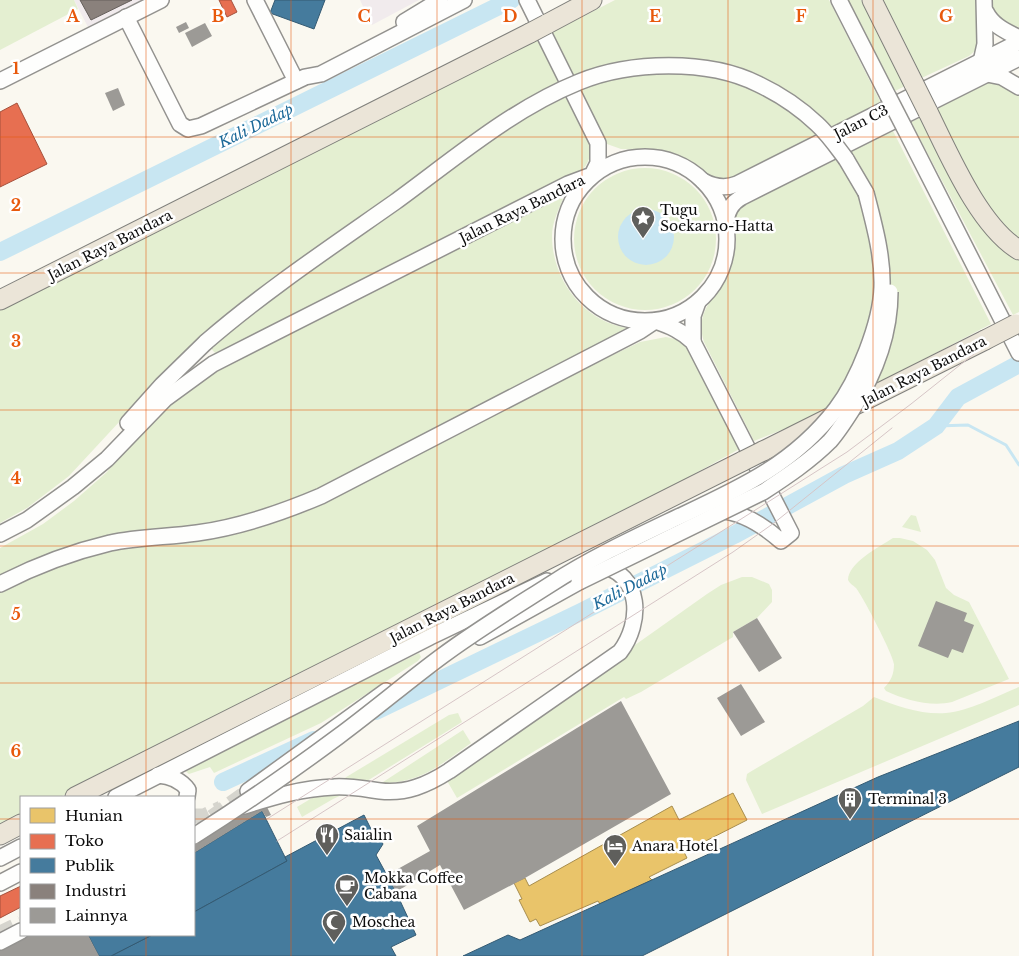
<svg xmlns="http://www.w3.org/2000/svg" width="1019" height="956" font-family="'Libre Baskerville',serif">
  <rect width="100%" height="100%" fill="#faf8f0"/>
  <g fill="#f1ebed">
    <path d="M 74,0 L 150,0 L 89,29 Z"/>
    <path d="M 360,0 L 419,0 L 372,25 Z"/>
  </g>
  <g fill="#e4efd1">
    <path d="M 0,0 L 74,0 L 78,9 L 0,50 Z"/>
    <path d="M 615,0 L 829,0 L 881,103 L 832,130 L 728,181 L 715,181 L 693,165 L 670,153 L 656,150 L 621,149 L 607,144 L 602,138 L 549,34 Z"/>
    <path d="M 846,0 L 861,0 L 905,86 L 891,93 Z"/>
    <path d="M 880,0 L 981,0 L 977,49 L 969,56 L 915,81 Z"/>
    <path d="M 989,0 L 1019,0 L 1019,27 C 1000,25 995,17 989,0 Z"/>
    <path d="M 541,38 L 591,141 C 591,155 590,164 578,174 L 293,317 L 215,353 L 201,337 L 159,379 L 69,476 L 27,508 L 0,523 L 0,310 Z"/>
    <path d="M 986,80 L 1019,90 L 1019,239 L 1015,237 L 992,214 L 931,108 Z"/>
    <path d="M 926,115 L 1019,256 L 1019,312 L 1013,315 L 911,122 Z"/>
    <path d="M 893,131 L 991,324 L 810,419 L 754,441 L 704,342 C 693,308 721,295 731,265 C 734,257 735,250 736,242 C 736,225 730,215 745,202 Z"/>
    <circle cx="645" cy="239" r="71"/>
    <path d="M 554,198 L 563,199 C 558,211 552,223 552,236 C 552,280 584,322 628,328 L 628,334 L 309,496 L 231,522 L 139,536 L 0,580 L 0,548 L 43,524 L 74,501 L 107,472 L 132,441 L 166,408 L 199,382 L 239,359 Z"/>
    <path d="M 666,337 L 675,339 L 688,344 L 743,447 L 609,521 L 60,797 L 21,797 L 21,817 L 0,827 L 0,593 L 43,571 L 90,554 L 129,547 L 221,536 L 269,524 L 311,507 L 511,404 L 640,342 Z"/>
    <path d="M 911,515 L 916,516 L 921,532 L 902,527 Z"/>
    <path d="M 893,538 L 900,538 L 913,541 L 927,550 L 935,560 L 946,588 L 954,595 L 969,602 L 1009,679 L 952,702 C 931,707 905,700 886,691 L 884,688 C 891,681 894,674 894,664 C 893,654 863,597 856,588 C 853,585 850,584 848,580 C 848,563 879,547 893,538 Z"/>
    <path d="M 742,577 L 752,577 L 769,584 L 772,590 L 772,602 L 757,618 L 733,632 L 733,637 L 641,692 L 626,699 L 624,697 L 457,798 L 446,779 L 707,594 L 721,585 Z"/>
    <path d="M 419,653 L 421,657 L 418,661 L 321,723 L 214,773 L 210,767 L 189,774 L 183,769 Z"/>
    <path d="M 1019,687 L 1019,705 L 762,814 L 746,780 L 747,774 L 750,772 L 863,706 L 874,697 C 896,706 922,715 946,713 C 969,711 997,696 1019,687 Z"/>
    <path d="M 458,713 L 462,722 L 367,781 L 343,779 L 449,715 Z"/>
    <path d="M 463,730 L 471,743 C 437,767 424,781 380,784 Z"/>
    <path d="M 322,792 L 346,793 L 333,799 L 302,817 L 297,807 Z"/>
  </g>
  <circle fill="#c8e6f2" cx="646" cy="237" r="28"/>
  <path fill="#e9c46a" stroke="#a78d4e" d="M 733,793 L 747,820 L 684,852 L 687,858 L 649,877 L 652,880 L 600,904 L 598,901 L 540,926 L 536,919 L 530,922 L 519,900 L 522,899 L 514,883 L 525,878 L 529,886 L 672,806 L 679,820 Z"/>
  <g fill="#e76f51" stroke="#a5513c">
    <path d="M 219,0 L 231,0 L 237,12 L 227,17 Z"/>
    <path d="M 17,103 L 47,164 L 0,187 L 0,112 Z"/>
    <path d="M 21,886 L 21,907 L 0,918 L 0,896 Z"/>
  </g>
  <g fill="#457b9d" stroke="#345a72">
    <path d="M 275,0 L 325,0 L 314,29 L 270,13 Z"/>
    <path d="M 1019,721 L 1019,767 L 642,956 L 463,956 L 508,935 L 520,940 L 878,777 Z"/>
    <path d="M 262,811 L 287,861 L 194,912 L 194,853 Z"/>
    <path d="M 364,815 L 375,837 L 378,835 L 383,844 L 376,855 L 396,892 L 416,935 L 391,947 L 396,956 L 111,956 L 152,935 L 194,935 L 194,912 L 287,861 L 285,857 Z"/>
    <path d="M 88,935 L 152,935 L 111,956 L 99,956 Z"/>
  </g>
  <path fill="#8a817c" stroke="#645e5a" d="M 80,0 L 132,0 L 91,20 Z"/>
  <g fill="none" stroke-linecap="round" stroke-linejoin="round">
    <path stroke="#c8e6f2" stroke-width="3" d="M 936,426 L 968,425 L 1006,445 L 1019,465"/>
    <g stroke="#c8e6f2" stroke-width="18">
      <path d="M 0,252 L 511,0"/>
      <path d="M 376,711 L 581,612 L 734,535 L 844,475 L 898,451 L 936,426 L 958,397 L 1019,364"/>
      <path d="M 223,782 L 314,740"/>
    </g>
  </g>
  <g fill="#9c9a96">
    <path d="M 186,22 L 189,28 L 179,33 L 176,27 Z"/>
    <path d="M 205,23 L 212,36 L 192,47 L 185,33 Z"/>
    <path d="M 118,88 L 125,105 L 113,111 L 105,93 Z"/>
    <path d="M 936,601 L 967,613 L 964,621 L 974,625 L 963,653 L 952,649 L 948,658 L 918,646 Z"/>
    <path d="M 757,618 L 782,658 L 759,672 L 733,632 Z"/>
    <path d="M 741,684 L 765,722 L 741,736 L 717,698 Z"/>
    <path d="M 621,701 L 671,794 L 525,878 L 464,910 L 440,865 L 396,892 L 387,875 L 430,851 L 417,826 Z"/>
    <path d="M 260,793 L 271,815 L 266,817 L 262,811 L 194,853 L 194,830 Z"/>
    <path d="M 21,935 L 88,935 L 99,956 L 0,956 L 0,938 Z"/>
  </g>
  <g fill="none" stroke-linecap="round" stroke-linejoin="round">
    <g stroke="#d6d5ce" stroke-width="15" stroke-dasharray="15 8" stroke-linecap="butt">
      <path d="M 194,816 L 204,816 L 221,808"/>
      <path d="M 212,817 L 248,791"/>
      <path d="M 0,933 L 21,923"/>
    </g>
    <g stroke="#93928f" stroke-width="18">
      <g id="minor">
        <path d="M 255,0 L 296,81"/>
        <path d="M 839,0 L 888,96"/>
        <path d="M 986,12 C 993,26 1006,31 1019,38"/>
        <path d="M 126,17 L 180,124 L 188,129 L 201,126 L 305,77 L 321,74 L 464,0"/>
        <path d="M 404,22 L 440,0"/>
        <path d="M 983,67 L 981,62 L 985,44 L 984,0"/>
        <path d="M 987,74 L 1002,77 L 1019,87"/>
        <path d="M 0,81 L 161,0"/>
        <path d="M 904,127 L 1019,353"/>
        <circle cx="645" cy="239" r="82"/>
        <path d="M 846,159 L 866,193"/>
        <path d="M 703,181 C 714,187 725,189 737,184 L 1019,42"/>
        <path d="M 726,225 C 726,212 731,203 742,197 L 1019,58"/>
        <path d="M 655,321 C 670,326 682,331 693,342 L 791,533 L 781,541 C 763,525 743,512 718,510"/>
        <path d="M 693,342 L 693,316 L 698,302"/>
        <path d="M 128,423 L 162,385 L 206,342"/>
        <path d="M 0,534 L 27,520 L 73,487 L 107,459 L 165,399 L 213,364 L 568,184 L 592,175 L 598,163 L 598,143 L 527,0"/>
        <path d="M 0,584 C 35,566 72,552 110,543 C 139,537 169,537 197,533 C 241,527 281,513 321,496 L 640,331 L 655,321"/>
        <path d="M 480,637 L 579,582"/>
        <path d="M 158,775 C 171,776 181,780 188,790 L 187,797"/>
        <path d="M 248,791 L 386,691"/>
        <path d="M 116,797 L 430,637 L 547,581"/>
        <path d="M 244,806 C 273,797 303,788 334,787 C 350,786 365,789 380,791 C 406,794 427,785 449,771 L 620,652 C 642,623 643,574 599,565"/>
        <path d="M 0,858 L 21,847"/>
        <path d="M 0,883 L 21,872"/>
        <path d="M 0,942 L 21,931"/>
      </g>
    </g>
    <g stroke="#80807c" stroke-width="21">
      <g id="major">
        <path d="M 872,0 L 914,84"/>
        <path d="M 547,24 L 592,0"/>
        <path d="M 928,112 C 949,154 979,226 1019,250"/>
        <path d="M 0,300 L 530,33"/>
        <path d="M 763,451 L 985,340"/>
        <path d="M 75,797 L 743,461"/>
        <path d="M 0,835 L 21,824"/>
      </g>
    </g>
    <use href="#minor" stroke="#fefefd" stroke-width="15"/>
    <use href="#major" stroke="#ebe5d8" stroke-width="19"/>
    <g stroke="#d6c5c6" stroke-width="1">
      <path d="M 267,819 L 847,452 L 911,404 L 1019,318"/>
      <path d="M 277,841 L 733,552 L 774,523 L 892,428"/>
    </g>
    <g stroke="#93928f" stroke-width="18" stroke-linecap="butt">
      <g id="minor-bridge">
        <path d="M 888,96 L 904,127"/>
        <path d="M 206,342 C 265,291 331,247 395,202 C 454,159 512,109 579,82 C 630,61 708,59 758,84 C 779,94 800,108 817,124 C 828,134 837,147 846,159"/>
        <path d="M 579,582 L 763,492 C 786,477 810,461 830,441 C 838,432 845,421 852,410 C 875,374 890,335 890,292"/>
        <path d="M 194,836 C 243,805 292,771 339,736 C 374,710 407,682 442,656 C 477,630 515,607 551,584 C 591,558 634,538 676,518 C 738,489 793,465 836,409 C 858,380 881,323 882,287 C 883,256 874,224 866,193"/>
      </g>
    </g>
    <g stroke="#80807c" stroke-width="21" stroke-linecap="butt">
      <g id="major-bridge">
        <path d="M 530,33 L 547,24"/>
        <path d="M 914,84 L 928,112"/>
        <path d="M 985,340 L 1016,324"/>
        <path d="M 743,461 L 763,451"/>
      </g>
    </g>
    <use href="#minor-bridge" stroke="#fefefd" stroke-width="15"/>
    <use href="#major-bridge" stroke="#ebe5d8" stroke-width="19"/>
  </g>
  <path fill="none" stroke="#e8590c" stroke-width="1" stroke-opacity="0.55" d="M 146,0 L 146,797M 291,0 L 291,956M 437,0 L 437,956M 582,0 L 582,956M 728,0 L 728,956M 873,0 L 873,956M 0,137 L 1019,137M 0,273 L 1019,273M 0,410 L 1019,410M 0,546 L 1019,546M 0,683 L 1019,683M 0,819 L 21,819M 194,819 L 1019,819M 146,935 L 146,956"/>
  <defs>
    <g id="sight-pin" transform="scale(1.25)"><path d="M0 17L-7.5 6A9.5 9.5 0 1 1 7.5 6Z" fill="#5f5f5c" stroke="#fff"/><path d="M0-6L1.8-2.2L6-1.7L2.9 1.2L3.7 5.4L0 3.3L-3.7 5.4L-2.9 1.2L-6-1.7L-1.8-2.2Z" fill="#fff"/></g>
    <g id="building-pin" transform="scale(1.25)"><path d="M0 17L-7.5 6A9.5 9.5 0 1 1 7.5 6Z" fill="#5f5f5c" stroke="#fff"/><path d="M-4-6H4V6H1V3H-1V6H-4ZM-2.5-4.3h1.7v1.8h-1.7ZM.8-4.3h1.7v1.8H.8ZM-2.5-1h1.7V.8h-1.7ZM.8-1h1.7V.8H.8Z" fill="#fff"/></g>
    <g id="restaurant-pin" transform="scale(1.25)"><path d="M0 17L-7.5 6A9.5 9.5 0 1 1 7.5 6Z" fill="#5f5f5c" stroke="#fff"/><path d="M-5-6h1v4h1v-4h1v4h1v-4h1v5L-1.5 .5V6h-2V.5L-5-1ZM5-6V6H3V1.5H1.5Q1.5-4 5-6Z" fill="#fff"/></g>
    <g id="hotel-pin" transform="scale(1.25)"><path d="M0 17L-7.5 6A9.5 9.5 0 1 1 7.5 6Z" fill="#5f5f5c" stroke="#fff"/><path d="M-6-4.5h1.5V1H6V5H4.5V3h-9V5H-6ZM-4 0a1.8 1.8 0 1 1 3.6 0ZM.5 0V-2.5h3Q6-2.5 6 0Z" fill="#fff"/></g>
    <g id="cafe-pin" transform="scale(1.25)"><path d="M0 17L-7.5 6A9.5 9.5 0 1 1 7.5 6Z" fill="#5f5f5c" stroke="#fff"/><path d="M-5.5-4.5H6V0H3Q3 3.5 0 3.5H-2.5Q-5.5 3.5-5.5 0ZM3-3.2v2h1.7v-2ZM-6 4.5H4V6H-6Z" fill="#fff"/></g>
    <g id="mosque-pin" transform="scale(1.25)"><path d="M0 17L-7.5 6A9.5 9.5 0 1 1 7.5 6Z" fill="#5f5f5c" stroke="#fff"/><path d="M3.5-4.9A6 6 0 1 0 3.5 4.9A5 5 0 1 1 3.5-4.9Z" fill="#fff"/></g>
  </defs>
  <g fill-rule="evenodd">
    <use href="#sight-pin" x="643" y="218"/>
    <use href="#building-pin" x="850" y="799"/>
    <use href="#restaurant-pin" x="327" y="835"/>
    <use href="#hotel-pin" x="615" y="846"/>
    <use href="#cafe-pin" x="347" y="886"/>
    <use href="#mosque-pin" x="334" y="922"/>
  </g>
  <g text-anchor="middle" stroke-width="5" stroke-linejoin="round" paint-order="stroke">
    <g font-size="14" fill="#0c0c0c" stroke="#fff">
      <text transform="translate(861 122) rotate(-27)" y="5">Jalan C3</text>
      <text transform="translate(522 209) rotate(-26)" y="5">Jalan Raya Bandara</text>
      <text transform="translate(110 245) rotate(-27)" y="5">Jalan Raya Bandara</text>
      <text transform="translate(924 371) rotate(-27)" y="5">Jalan Raya Bandara</text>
      <text transform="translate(452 608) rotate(-27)" y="5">Jalan Raya Bandara</text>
    </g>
    <g font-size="14" fill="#0c0c0c" stroke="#fff" text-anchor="start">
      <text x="660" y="215">Tugu<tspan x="660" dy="16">Soekarno-Hatta</tspan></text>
      <text x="868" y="804">Terminal 3</text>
      <text x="344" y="840">Saialin</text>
      <text x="632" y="851">Anara Hotel</text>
      <text x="364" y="883">Mokka Coffee<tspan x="364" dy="16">Cabana</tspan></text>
      <text x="352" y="927">Moschea</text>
    </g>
    <g font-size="15" font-style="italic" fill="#1b6898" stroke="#fff">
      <text transform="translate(256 126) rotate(-26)" y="5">Kali Dadap</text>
      <text transform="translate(630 587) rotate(-27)" y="5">Kali Dadap</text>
    </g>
  </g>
  <g font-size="16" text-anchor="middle" font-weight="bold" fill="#e8590c" stroke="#fff" stroke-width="5" stroke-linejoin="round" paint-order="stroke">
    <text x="73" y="22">A</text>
    <text x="218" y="22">B</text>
    <text x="364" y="22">C</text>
    <text x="510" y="22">D</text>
    <text x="655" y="22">E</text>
    <text x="801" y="22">F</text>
    <text x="946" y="22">G</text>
    <text x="16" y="74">1</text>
    <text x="16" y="211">2</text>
    <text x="16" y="347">3</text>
    <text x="16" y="484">4</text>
    <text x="16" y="620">5</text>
    <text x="16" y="757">6</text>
  </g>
  <rect x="20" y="796" width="175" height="140" fill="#ffffff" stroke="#9e9e9e"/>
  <rect x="30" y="808" width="25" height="15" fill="#e9c46a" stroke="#9e9e9e"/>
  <text x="65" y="821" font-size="15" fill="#0c0c0c">Hunian</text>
  <rect x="30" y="834" width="25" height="15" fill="#e76f51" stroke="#9e9e9e"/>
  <text x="65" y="846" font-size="15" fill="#0c0c0c">Toko</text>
  <rect x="30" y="858" width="25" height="15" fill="#457b9d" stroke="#9e9e9e"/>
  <text x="65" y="871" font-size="15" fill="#0c0c0c">Publik</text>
  <rect x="30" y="884" width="25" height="15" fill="#8a817c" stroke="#9e9e9e"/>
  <text x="65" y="896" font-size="15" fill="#0c0c0c">Industri</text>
  <rect x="30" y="908" width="25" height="15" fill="#9c9a96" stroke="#9e9e9e"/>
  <text x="65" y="921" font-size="15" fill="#0c0c0c">Lainnya</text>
</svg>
